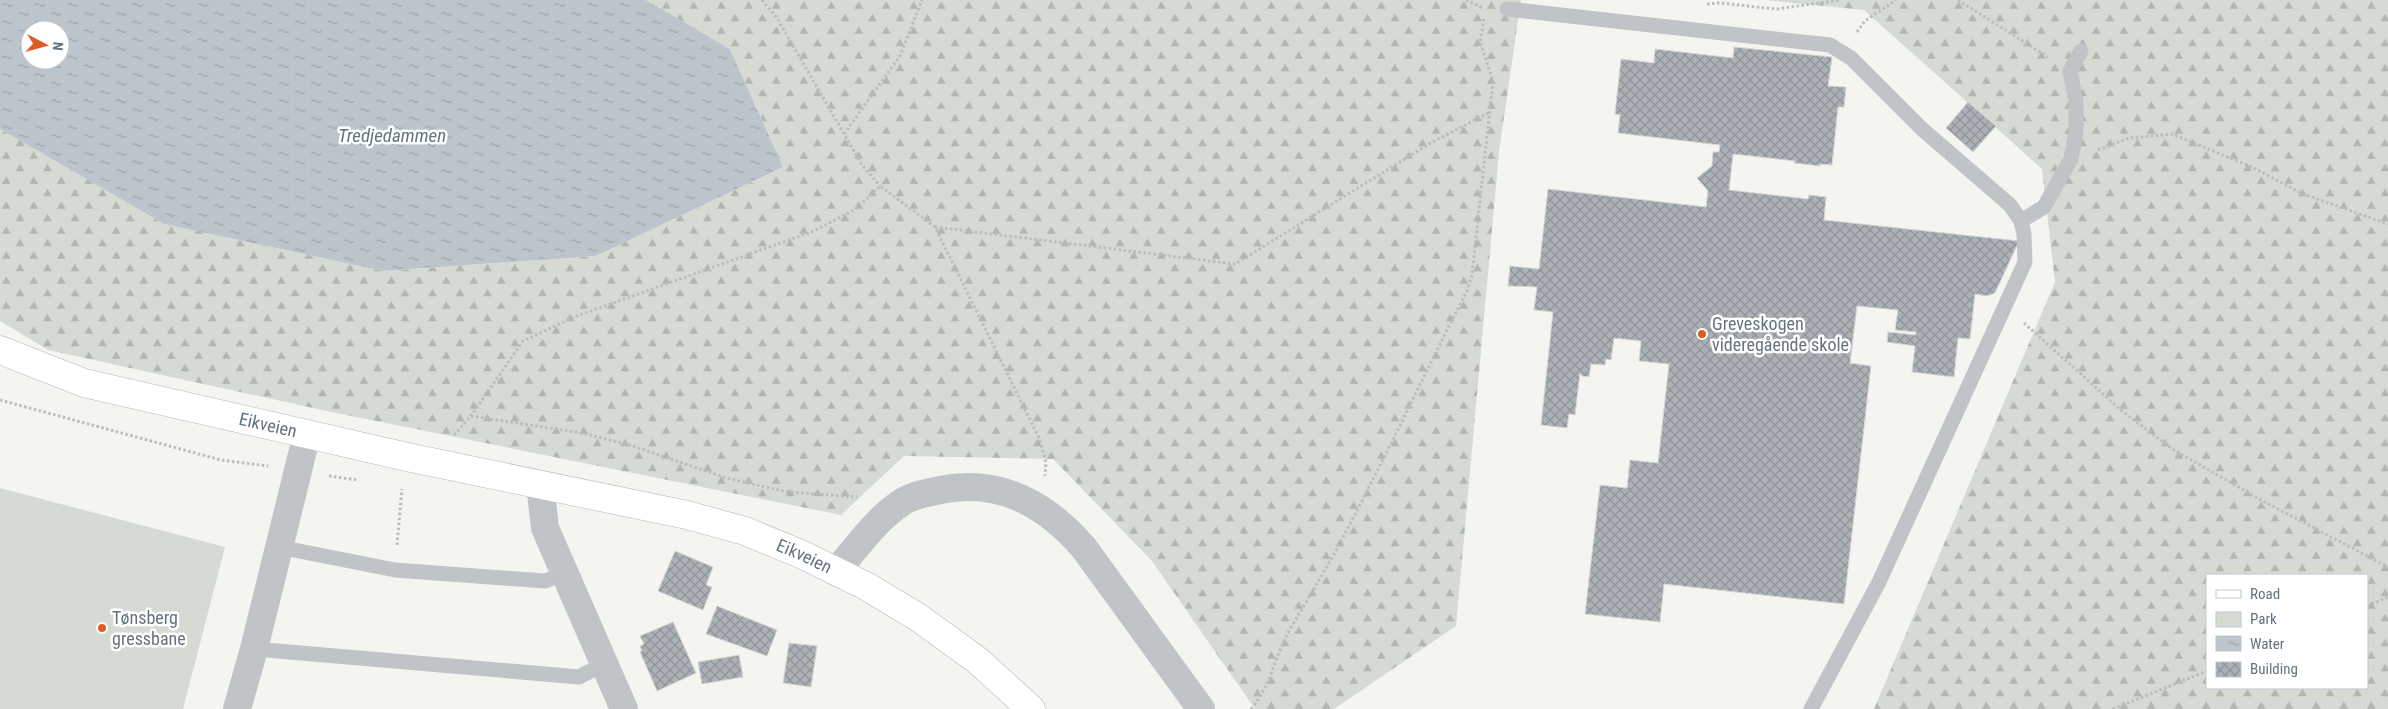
<svg xmlns="http://www.w3.org/2000/svg" width="2388" height="709" font-family="'Roboto Condensed',sans-serif">
  <defs>
    <pattern id="forest-firs" width="22" height="20" patternUnits="userSpaceOnUse" patternTransform="scale(1.25)"><rect width="22" height="20" fill="#d5dbd2"/><path d="M5 1l3.5 6h-7zM16 11l3.5 6h-7z" fill="#b0b6b0"/></pattern>
    <pattern id="water-ripples" width="26" height="14" patternUnits="userSpaceOnUse" patternTransform="scale(1.25)"><rect width="26" height="14" fill="#bbc5cb"/><path d="M2 4q2-2 4 0t4 0M15 11q2-2 4 0t4 0" fill="none" stroke="#9ca4aa"/></pattern>
    <pattern id="building-cross-hatch" width="8" height="8" patternUnits="userSpaceOnUse" patternTransform="scale(1.25)"><rect width="8" height="8" fill="#abb1b6"/><path d="M0 0l8 8M0 8l8-8" fill="none" stroke="#8f9499"/></pattern>
  </defs>
  <rect width="100%" height="100%" fill="#f4f5f1"/>
  <path fill="#d5dbd2" d="M 0,488 L 225,547 L 183,709 L 0,709 Z"/>
  <g fill="url(#forest-firs)" fill-rule="evenodd">
    <path d="M 646,0 L 1521,0 L 1499,152 L 1456,626 L 1334,709 L 1255,709 L 1152,561 L 1053,459 L 904,456 L 841,515 L 322,410 L 48,350 L 0,321 L 0,129 L 164,224 L 383,271 L 596,256 L 783,167 L 730,49 Z"/>
    <path d="M 1764,0 L 2388,0 L 2388,709 L 1874,709 L 2055,282 L 2042,169 L 1864,10 ZM 2207,575 L 2367,575 L 2367,688 L 2207,688 Z"/>
  </g>
  <path fill="url(#water-ripples)" fill-rule="evenodd" d="M 0,0 L 646,0 L 730,49 L 783,167 L 596,256 L 383,271 L 164,224 L 0,129 ZM 30,30 L 60,30 L 60,60 L 30,60 Z"/>
  <g fill="url(#building-cross-hatch)" stroke="#d6d6d4">
    <path d="M 1734,47 L 1832,57 L 1828,86 L 1846,87 L 1844,107 L 1838,107 L 1832,165 L 1820,164 L 1820,166 L 1794,163 L 1795,161 L 1733,154 L 1729,190 L 1808,199 L 1809,195 L 1826,197 L 1824,220 L 2019,241 L 1995,293 L 1987,296 L 1975,294 L 1970,339 L 1958,338 L 1954,377 L 1912,372 L 1915,346 L 1887,342 L 1888,332 L 1916,335 L 1916,332 L 1895,330 L 1898,310 L 1857,306 L 1850,363 L 1871,366 L 1844,604 L 1664,584 L 1660,622 L 1585,614 L 1600,485 L 1627,488 L 1630,460 L 1658,463 L 1669,364 L 1639,361 L 1641,341 L 1614,338 L 1611,360 L 1606,359 L 1605,365 L 1591,364 L 1589,377 L 1582,376 L 1580,373 L 1575,415 L 1569,414 L 1567,428 L 1541,425 L 1553,312 L 1534,310 L 1537,287 L 1508,286 L 1510,266 L 1539,269 L 1548,189 L 1706,207 L 1708,191 L 1697,178 L 1712,166 L 1713,152 L 1719,152 L 1720,145 L 1618,133 L 1620,115 L 1615,114 L 1621,59 L 1654,63 L 1655,49 L 1733,58 Z"/>
    <path d="M 1968,102 L 1996,126 L 1973,152 L 1946,128 Z"/>
    <path d="M 675,551 L 713,567 L 706,585 L 712,587 L 703,610 L 658,591 Z"/>
    <path d="M 717,606 L 777,630 L 767,656 L 706,634 Z"/>
    <path d="M 673,622 L 696,673 L 657,691 L 640,652 L 642,651 L 640,646 L 644,644 L 640,636 Z"/>
    <path d="M 789,643 L 817,646 L 811,687 L 783,683 Z"/>
    <path d="M 739,655 L 743,677 L 702,684 L 698,662 Z"/>
  </g>
  <g fill="none" stroke-linecap="round" stroke-linejoin="round">
    <g stroke="#b2b7bb" stroke-width="29">
      <g id="secondary">
        <path id="s1" d="M 0,350 L 84,383 L 407,457 L 687,515 L 745,531 L 803,555 L 866,586 L 919,618 L 977,660 L 1031,709"/>
      </g>
    </g>
    <g stroke="#babcbe" stroke-width="3" stroke-dasharray="2.5 2.5" stroke-linecap="butt">
      <path d="M 762,0 L 777,18 L 862,165 L 880,186"/>
      <path d="M 1466,0 L 1483,8"/>
      <path d="M 1958,0 L 2048,57"/>
      <path d="M 1707,4 L 1719,3 L 1777,9 L 1840,0"/>
      <path d="M 1857,32 L 1865,21 L 1896,0"/>
      <path d="M 844,134 L 900,56 L 922,0"/>
      <path d="M 2098,150 L 2129,138 L 2172,134 L 2252,167 L 2303,194 L 2388,224"/>
      <path d="M 935,227 L 1235,264 L 1429,144 L 1490,112"/>
      <path d="M 2024,323 L 2123,412 L 2174,450 L 2261,500 L 2388,567"/>
      <path d="M 0,400 L 221,460 L 268,466"/>
      <path d="M 471,416 L 582,433 L 633,446 L 726,478 L 788,492 L 857,497"/>
      <path d="M 454,435 L 471,416 L 523,341 L 574,317 L 814,231 L 856,209 L 880,186 L 935,227 L 1040,440 L 1046,463 L 1045,476"/>
      <path d="M 329,476 L 357,480"/>
      <path d="M 397,545 L 402,489"/>
      <path d="M 2367,606 L 2388,597"/>
      <path d="M 1251,709 C 1270,687 1275,656 1289,631 C 1307,600 1326,570 1342,539 C 1386,457 1424,374 1467,291 L 1472,275 L 1493,81 L 1480,42 L 1484,19"/>
      <path d="M 2113,709 L 2207,671"/>
    </g>
    <g stroke="#c0c4c7" stroke-width="15">
      <path d="M 1507,9 L 1830,45 L 1851,58 L 1922,129 L 2010,205 L 2021,221 L 2024,234 L 2025,262 L 1879,582 L 1811,709"/>
      <path d="M 2021,221 L 2044,207 L 2071,159 L 2076,132 L 2076,102 L 2070,71 L 2081,51"/>
      <path d="M 279,547 L 395,570 L 545,581 L 566,573"/>
      <path d="M 254,649 L 579,677 L 604,664"/>
    </g>
    <g stroke="#c0c4c7" stroke-width="28">
      <path d="M 540,484 L 545,528 L 624,709"/>
      <path d="M 835,572 C 856,549 875,520 901,503 C 912,495 927,493 940,490 C 1000,478 1046,504 1084,548 L 1201,709"/>
      <path d="M 237,709 L 254,649 L 307,434"/>
    </g>
    <use href="#secondary" stroke="#fff" stroke-width="28"/>
  </g>
  <g fill="#e05a25" stroke="#fff" stroke-width="2">
    <circle cx="1702" cy="334" r="5"/>
    <circle cx="102" cy="628" r="5"/>
  </g>
  <g text-anchor="middle" stroke-width="5" stroke-linejoin="round" paint-order="stroke">
    <g font-size="18" fill="#647381" stroke="#fff" text-anchor="start">
      <text x="1712" y="330">Greveskogen<tspan x="1712" dy="21">videregående skole</tspan></text>
      <text x="112" y="624">Tønsberg<tspan x="112" dy="21">gressbane</tspan></text>
    </g>
    <g font-size="18" fill="#647381" stroke="#fff">
      <text dy="6" stroke="none"><textPath href="#s1" startOffset="279">Eikveien</textPath></text>
      <text dy="6" stroke="none"><textPath href="#s1" startOffset="832">Eikveien</textPath></text>
    </g>
    <g font-size="19" font-style="italic" fill="#5f757f" stroke="#fff">
      <text x="392" y="142">Tredjedammen</text>
    </g>
  </g>
  <rect x="2206" y="574" width="162" height="115" fill="#ffffff" stroke="#c1c7cd"/>
  <rect x="2216" y="590" width="25" height="8" fill="#ffffff" stroke="#c1c7cd"/>
  <text x="2250" y="599" font-size="15" fill="#647381">Road</text>
  <rect x="2216" y="612" width="25" height="15" fill="#d5dbd2" stroke="#c1c7cd"/>
  <text x="2250" y="624" font-size="15" fill="#647381">Park</text>
  <rect x="2216" y="636" width="25" height="15" fill="url(#water-ripples)" stroke="#c1c7cd"/>
  <text x="2250" y="649" font-size="15" fill="#647381">Water</text>
  <rect x="2216" y="662" width="25" height="15" fill="url(#building-cross-hatch)" stroke="#c1c7cd"/>
  <text x="2250" y="674" font-size="15" fill="#647381">Building</text>
  <g transform="translate(45 45) rotate(96)"><circle r="24" fill="#ffffff" stroke="#c1c7cd"/>
  <path d="M0-4L9 19L0 12L-9 19Z" fill="#e05a25"/>
  <text y="-8" font-size="14" font-weight="bold" text-anchor="middle" fill="#647381">N</text>
  </g>
</svg>
